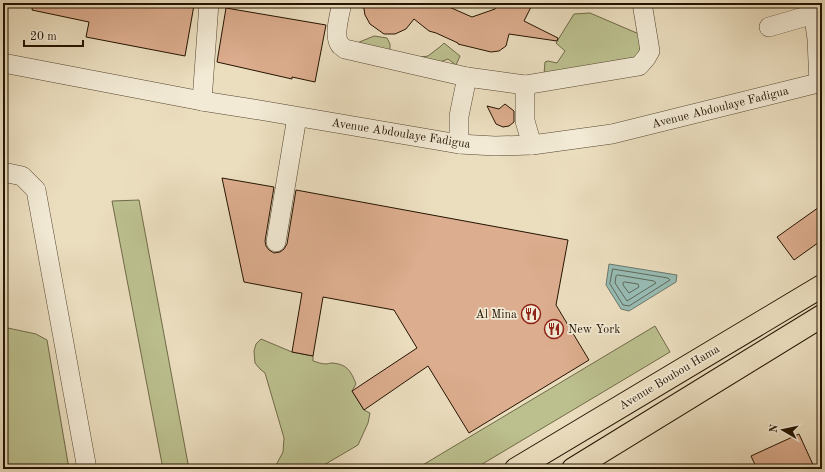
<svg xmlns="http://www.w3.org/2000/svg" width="825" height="472" font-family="'Old Standard TT',serif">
  <rect width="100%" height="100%" fill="#ebdebf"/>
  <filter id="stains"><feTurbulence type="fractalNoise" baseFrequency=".005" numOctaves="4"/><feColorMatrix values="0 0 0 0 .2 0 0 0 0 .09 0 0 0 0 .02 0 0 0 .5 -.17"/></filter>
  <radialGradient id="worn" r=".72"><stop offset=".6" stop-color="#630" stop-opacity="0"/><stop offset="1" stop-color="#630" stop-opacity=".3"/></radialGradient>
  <g fill="#bcc08f" stroke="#706a48">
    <path d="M 590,13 L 639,34 L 643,39 L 638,56 L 631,58 L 544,74 L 545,62 L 548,61 L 557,63 L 565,51 L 556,43 L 574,14 Z"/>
    <path d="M 374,36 L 387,38 L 390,44 L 390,52 L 357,43 Z"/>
    <path d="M 444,43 L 460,56 L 456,65 L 448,59 L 440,62 L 421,57 L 428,56 L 441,46 Z"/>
    <path d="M 139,200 L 189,469 L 163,469 L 112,201 Z"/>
    <path d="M 655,326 L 670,352 L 474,469 L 416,469 Z"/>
    <path d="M 3,327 L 36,334 L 47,340 L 69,469 L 3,469 Z"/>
    <path d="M 261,339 L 292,352 L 313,356 L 313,361 C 317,362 321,364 326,364 C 327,364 330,363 332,363 C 347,364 351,371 356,384 L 352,391 L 364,410 L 370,413 L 368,423 L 358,445 L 317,469 L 274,469 L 283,452 L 284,438 L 265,373 L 260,369 L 255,363 L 254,351 L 256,344 Z"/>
  </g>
  <path fill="#98bcb4" stroke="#6a786c" d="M 609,264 L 677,275 L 676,282 L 629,311 L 621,309 L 606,285 Z"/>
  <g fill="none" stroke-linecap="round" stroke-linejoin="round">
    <g stroke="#5e685a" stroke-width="1">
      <path d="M 613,269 L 668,278 L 670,280 L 629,306 L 623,305 L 610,284 Z"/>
      <path d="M 618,275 L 654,281 L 656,283 L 627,301 L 615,283 L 616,276 Z"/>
      <path d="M 625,282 L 638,284 L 639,287 L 629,293 L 623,285 L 623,283 Z"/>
    </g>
  </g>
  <g fill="#dcad8e" stroke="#241300">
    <path d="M 33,3 L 182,3 L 194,5 L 185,56 L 86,37 L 89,22 L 32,10 Z"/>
    <path d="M 363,3 L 440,3 L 472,17 L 495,9 L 498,3 L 533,3 L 524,21 L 558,38 L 557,41 L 509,34 L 506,46 L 499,51 L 491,52 L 458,44 L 458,43 L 436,33 L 429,31 L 414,19 L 406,29 L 395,34 L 384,34 L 370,24 L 365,15 Z"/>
    <path d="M 226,8 L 326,25 L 315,82 L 292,77 L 292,79 L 217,62 Z"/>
    <path d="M 505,104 L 514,111 L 514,122 L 509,126 L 503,127 L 496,124 L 487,106 L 499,109 Z"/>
    <path d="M 222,178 L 274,187 L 265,241 L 266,246 L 269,250 L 274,253 L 280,252 L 284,249 L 287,244 L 296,190 L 568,240 L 556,305 L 589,360 L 469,433 L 428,366 L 364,410 L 352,391 L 417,348 L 394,310 L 323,297 L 313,356 L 292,352 L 302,293 L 244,282 Z"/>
    <path d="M 822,205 L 822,240 L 794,260 L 777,237 Z"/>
    <path d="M 799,434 L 815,469 L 757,469 L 751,456 Z"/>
  </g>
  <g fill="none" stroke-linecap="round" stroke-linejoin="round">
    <g stroke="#564630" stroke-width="20">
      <g id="minor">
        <path d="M 342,3 C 340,13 333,36 340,45 C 340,45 345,49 345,49 L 467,77 L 525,85"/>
        <path d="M 812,3 L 817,39 L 819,83"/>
        <path d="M 769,27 L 814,14"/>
        <path d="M 3,63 L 202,101 L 253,109 L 459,144 L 495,146 L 532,145 L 612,134 L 822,82"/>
        <path d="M 202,101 L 209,3"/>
        <path d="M 459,144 L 459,116 L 467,77"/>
        <path d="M 532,145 L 525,121 L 525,85 L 639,66 L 646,58 L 650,51 L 642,3"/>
        <path d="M 3,172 L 22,176 L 36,190 L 87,469"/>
        <path d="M 276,242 L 297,117"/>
      </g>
    </g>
    <g stroke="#241300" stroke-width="24">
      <g id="major">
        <path d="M 516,469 L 822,286"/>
        <path d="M 573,469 L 822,316"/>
      </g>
    </g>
    <use href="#minor" stroke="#f2ead5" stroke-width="19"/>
    <use href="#major" stroke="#ebdebf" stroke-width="22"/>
  </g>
  <defs>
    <g id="restaurant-ring" transform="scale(1)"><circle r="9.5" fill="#f2ead5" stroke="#8f2418" stroke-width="1.5"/><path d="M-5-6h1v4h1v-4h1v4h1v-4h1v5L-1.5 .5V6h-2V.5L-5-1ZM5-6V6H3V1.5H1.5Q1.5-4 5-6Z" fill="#8f2418"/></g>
  </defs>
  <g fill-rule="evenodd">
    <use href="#restaurant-ring" x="531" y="314"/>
    <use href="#restaurant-ring" x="554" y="329"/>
  </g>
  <g text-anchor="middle" stroke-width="3.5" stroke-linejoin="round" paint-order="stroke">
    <g font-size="12" fill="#241300" stroke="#f2ead5">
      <text transform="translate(720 107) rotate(-14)" y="4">Avenue Abdoulaye Fadigua</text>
      <text transform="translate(401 133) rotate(9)" y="4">Avenue Abdoulaye Fadigua</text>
      <text transform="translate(669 377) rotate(-31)" y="4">Avenue Boubou Hama</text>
    </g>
    <g font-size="12" fill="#241300" stroke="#f2ead5" text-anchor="end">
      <text x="517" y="318">Al Mina</text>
      <text x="568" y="333" text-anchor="start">New York</text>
    </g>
  </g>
  <rect width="825" height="472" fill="none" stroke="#ebdebf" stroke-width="16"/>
  <rect x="4" y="4" width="817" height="464" fill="none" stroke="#241300" stroke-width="2"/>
  <rect x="8" y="8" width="809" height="456" fill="none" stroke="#241300"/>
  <g transform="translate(783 430) rotate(279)" stroke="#f2ead5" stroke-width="3" paint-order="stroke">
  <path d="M0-3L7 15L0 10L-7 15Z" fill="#241300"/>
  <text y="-6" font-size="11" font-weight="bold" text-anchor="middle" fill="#241300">N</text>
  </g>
  <path d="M24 40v6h59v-6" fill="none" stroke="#241300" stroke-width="2"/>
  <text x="30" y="40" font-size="12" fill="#241300" stroke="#f2ead5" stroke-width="3" paint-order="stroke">20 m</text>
  <rect width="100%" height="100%" filter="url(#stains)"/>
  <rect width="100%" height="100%" fill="url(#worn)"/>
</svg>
